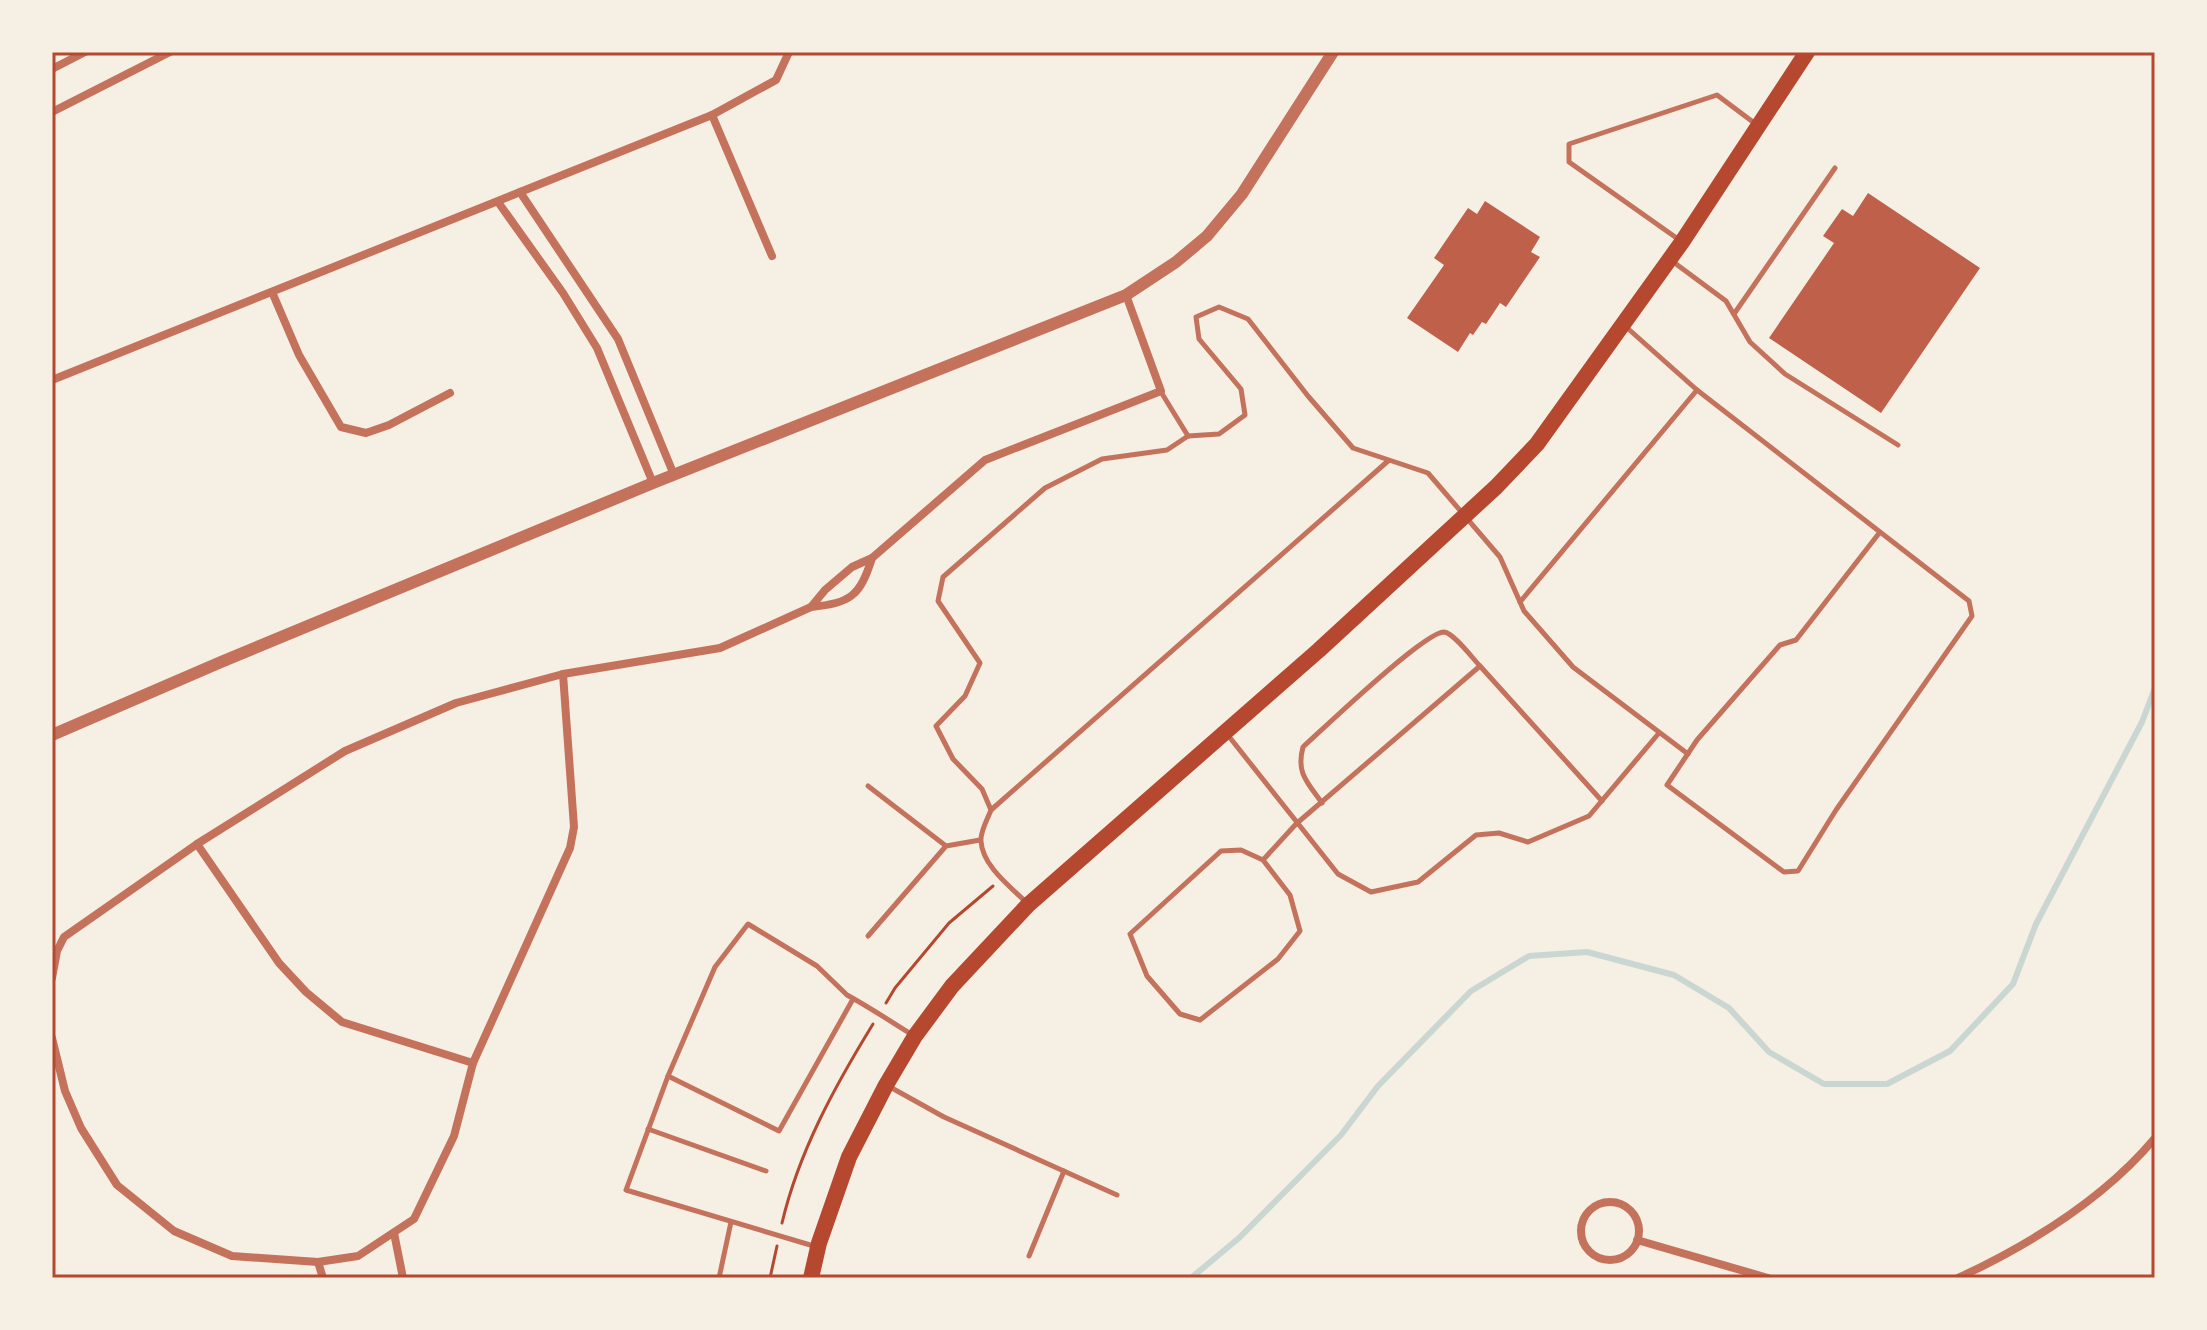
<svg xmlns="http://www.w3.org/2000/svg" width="2207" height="1330" font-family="'Archivo Narrow',sans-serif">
  <rect width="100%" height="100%" fill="#f6efe4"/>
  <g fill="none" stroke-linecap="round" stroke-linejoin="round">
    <path stroke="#c9d6d2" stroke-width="6" d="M 1191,1278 L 1239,1238 L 1341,1135 L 1378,1086 L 1471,991 L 1529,956 L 1587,952 L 1674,975 L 1729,1008 L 1769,1052 L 1824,1084 L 1887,1084 L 1950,1051 L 2013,984 L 2036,924 L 2142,722 L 2155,688"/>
  </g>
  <g fill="#bf614a">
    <path d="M 1868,193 L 1980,268 L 1881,413 L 1769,338 L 1834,243 L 1823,236 L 1842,209 L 1853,216 Z"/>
    <path d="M 1485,201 L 1540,237 L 1531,252 L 1540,257 L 1506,307 L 1500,303 L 1486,324 L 1482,322 L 1473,335 L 1470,333 L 1458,352 L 1407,318 L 1444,265 L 1434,258 L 1468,208 L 1477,214 Z"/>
  </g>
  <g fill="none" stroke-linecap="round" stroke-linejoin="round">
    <g stroke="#b5482f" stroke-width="3">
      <path d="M 886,1003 L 895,988 L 949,923 L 993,886"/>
      <path d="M 782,1223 C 799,1151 835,1086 873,1024"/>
      <path d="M 770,1278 L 777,1246"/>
    </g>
    <g stroke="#c5725c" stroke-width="5">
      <path d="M 1678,239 L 1569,162 L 1569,144 L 1717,95 L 1757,125"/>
      <path d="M 1672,261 L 1726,301 L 1750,342 L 1785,374 L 1898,445"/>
      <path d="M 1734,314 L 1835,168"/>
      <path d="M 1625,326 L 1697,390 L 1969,601 L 1972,616 L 1836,810 L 1798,871 L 1784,872 L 1667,785 L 1697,740 L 1780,645 L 1796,640 L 1880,532"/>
      <path d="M 1161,392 L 1188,436"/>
      <path d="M 1520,602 L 1697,390"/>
      <path d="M 1227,734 L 1338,874 L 1371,892 L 1418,882 L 1476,835 L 1499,833 L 1528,842 L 1589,816 L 1659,733"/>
      <path d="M 868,786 L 946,846"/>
      <path d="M 1322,803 C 1307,782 1296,773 1303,747 C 1324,728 1424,632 1444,632 C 1454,633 1473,659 1480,666"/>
      <path d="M 991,810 L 1388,461"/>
      <path d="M 1263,860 L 1290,895 L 1300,931 L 1278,959 L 1200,1020 L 1180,1014 L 1147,976 L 1130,934 L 1221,851 L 1241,850 L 1263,860 L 1296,824 L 1480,666 L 1602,801"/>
      <path d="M 1028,904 C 1012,888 982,866 981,841 C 980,832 988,818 991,810 L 982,789 L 953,759 L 936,726 L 965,696 L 980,663 L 938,601 L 943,577 L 1045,488 L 1102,459 L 1167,450 L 1188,436 L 1219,434 L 1245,415 L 1241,389 L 1199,339 L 1196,317 L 1219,307 L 1248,319 L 1308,396 L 1353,448 L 1428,473 L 1500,557 L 1524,611 L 1573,667 L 1688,754"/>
      <path d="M 868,936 L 946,846 L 980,840"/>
      <path d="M 853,999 L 779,1131 L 668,1076 L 715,967 L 748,924 L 817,966 L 847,995 C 869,1007 890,1021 911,1034"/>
      <path d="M 668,1076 L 626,1190 L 817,1247"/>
      <path d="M 890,1087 L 944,1117 L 1117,1195"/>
      <path d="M 648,1129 L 766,1171"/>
      <path d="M 1029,1256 L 1064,1171"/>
      <path d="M 719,1278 L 731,1222"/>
    </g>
    <g stroke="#c5725c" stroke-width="8">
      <path d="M 52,69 L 85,52"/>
      <path d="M 52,112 L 170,52"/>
      <path d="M 712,115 L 772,256"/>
      <path d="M 520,192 L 618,339 L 674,475"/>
      <path d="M 498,202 L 563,293 L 597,348 L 653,483"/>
      <path d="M 272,292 L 299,355 L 341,427 L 366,433 L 389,425 L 450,393"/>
      <path d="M 52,380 L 712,115 L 776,80 L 789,52"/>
      <path d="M 811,607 C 851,603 860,596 872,558"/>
      <path d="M 563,674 L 720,648 L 811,607 L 825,590 L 852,567 L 872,558 L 985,460 L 1161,391 L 1126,295"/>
      <path d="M 197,844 L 279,963 L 306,992 L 342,1022 L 473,1063"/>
      <path d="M 52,978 L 57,951 L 64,937 L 197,844 L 345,751 L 456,703 L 563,674 L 574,827 L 570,848 L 473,1063 L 454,1136 L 414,1219 L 358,1256 L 318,1262 L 232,1256 L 174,1231 L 117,1185 L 81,1128 L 65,1091 L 52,1038"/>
      <circle cx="1610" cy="1231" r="29"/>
      <path d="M 394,1233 L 403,1278"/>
      <path d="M 1637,1240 L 1768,1278"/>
      <path d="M 318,1262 L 323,1278"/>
      <path d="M 1958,1278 C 2031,1244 2103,1200 2155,1138"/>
    </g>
    <path stroke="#c5725c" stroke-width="12" d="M 52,735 L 221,662 L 653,483 L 1126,295 L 1176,262 L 1207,236 L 1242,194 L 1333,52"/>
    <path stroke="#b5482f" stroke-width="16" d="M 811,1278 L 819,1243 L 849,1157 L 886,1085 L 915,1036 L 952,986 L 1028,905 L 1319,650 L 1496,487 L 1537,444 L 1682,242 L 1807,52"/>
  </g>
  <rect width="2207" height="1330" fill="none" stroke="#f6efe4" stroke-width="108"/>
  <rect x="54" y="54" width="2099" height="1222" fill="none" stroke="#b5482f" stroke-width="3"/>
</svg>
